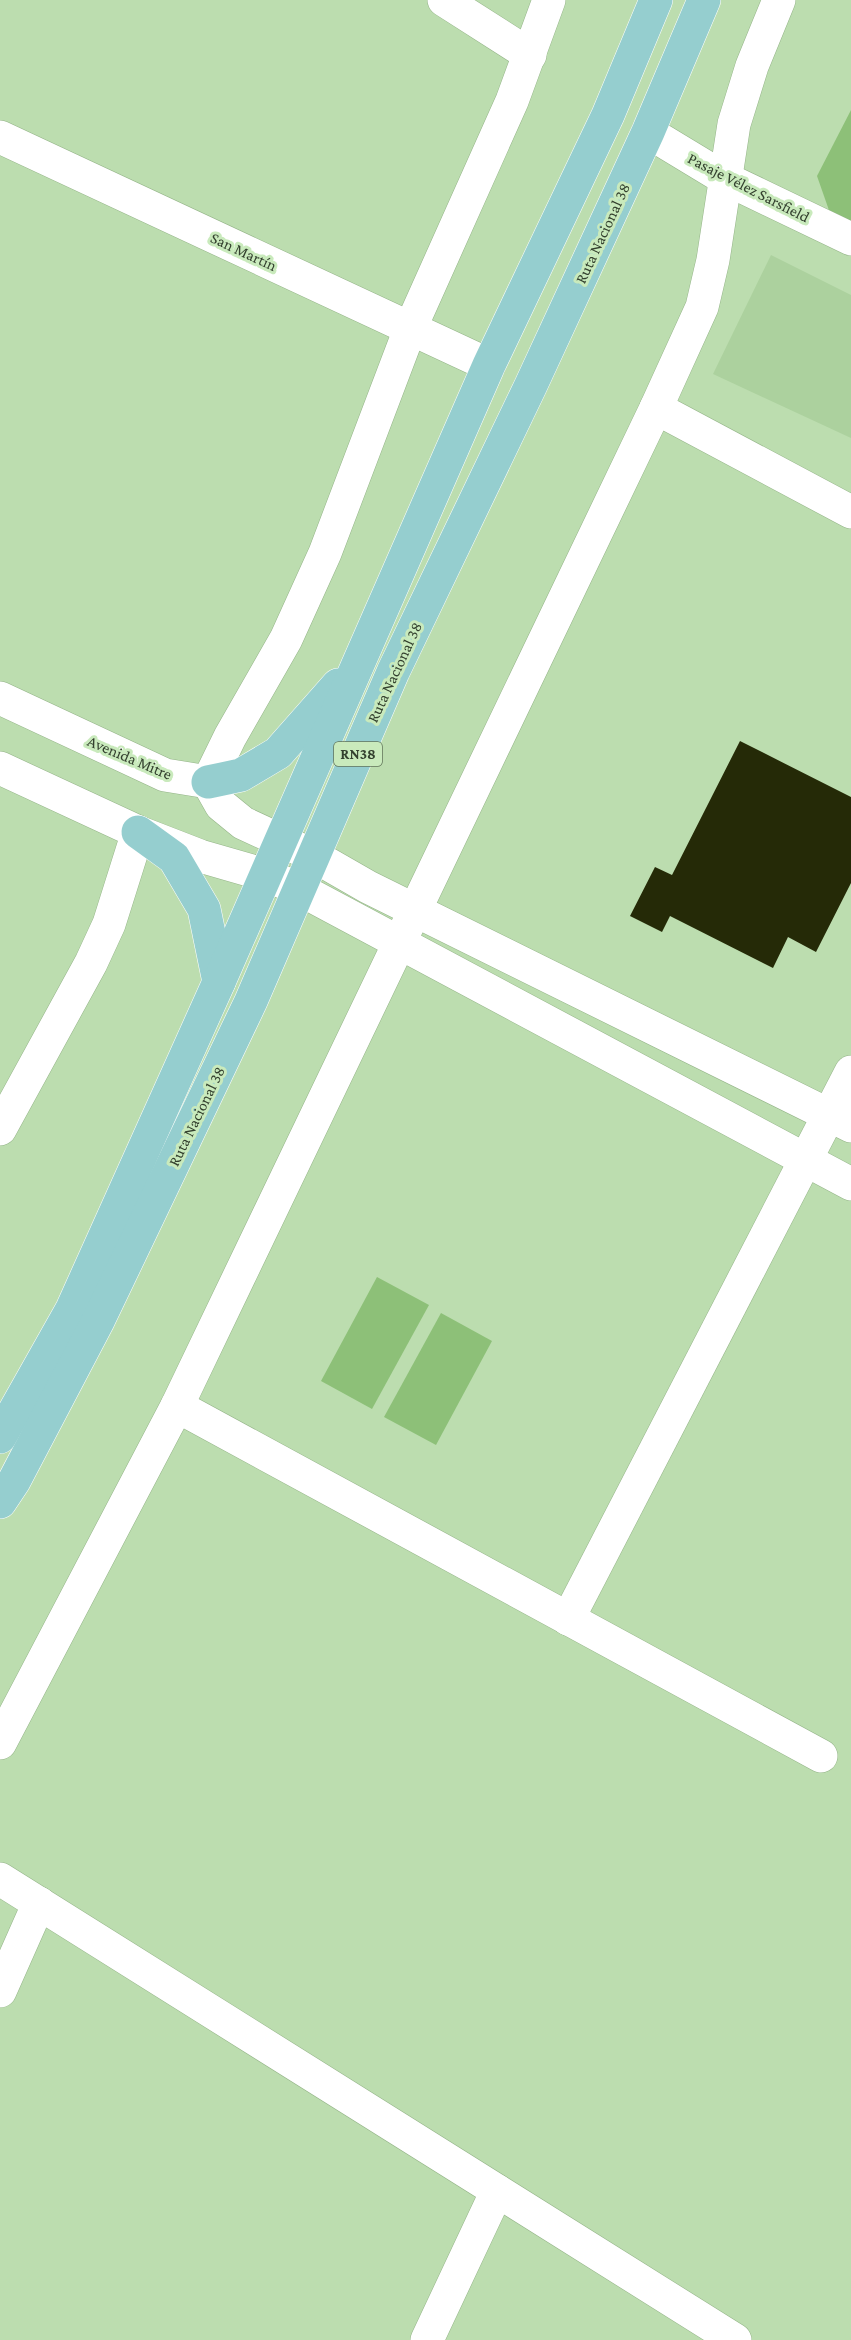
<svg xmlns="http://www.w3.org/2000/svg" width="851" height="2340" font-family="'Crimson Pro',serif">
  <rect width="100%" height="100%" fill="#bcddaf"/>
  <path fill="#acd19e" d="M 771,255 L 851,295 L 851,438 L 713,374 Z"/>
  <g fill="#8dc078">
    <path d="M 851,110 L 851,225 L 831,216 L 817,176 Z"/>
    <path d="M 377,1277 L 429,1305 L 372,1409 L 321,1381 Z"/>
    <path d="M 441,1313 L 492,1341 L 436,1445 L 384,1417 Z"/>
  </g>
  <path fill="#252a07" d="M 740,741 L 851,797 L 851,883 L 816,952 L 788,937 L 773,968 L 670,916 L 662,932 L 630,916 L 655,867 L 672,875 Z"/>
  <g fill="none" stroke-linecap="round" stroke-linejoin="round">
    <g stroke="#94b488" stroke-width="34">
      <g id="minor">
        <path d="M 444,0 L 530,55"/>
        <path d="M 648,132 L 724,178 L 851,239"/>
        <path d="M 0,137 L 489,365"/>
        <path d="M 656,408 L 851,512"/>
        <path d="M 208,782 L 230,737 L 286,639 L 325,553 L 410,329 L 512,101 L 549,0"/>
        <path d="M 314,856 L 368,887 L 851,1126"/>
        <path d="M 299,889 L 851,1184"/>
        <path d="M 0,1129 L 91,963 L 109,924 L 138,832"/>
        <path d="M 177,1406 L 821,1756"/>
        <path d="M 568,1619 L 851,1072"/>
        <path d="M 0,1743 L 177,1406 L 656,408 L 702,307 L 713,260 L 734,124 L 752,66 L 779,0"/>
        <path d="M 0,1879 L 735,2340"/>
        <path d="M 0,1991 L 39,1903"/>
        <path d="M 427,2340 L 497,2191"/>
      </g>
    </g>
    <g stroke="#94b488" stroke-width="34">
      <g id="secondary">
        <path d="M 0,698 L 165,775 L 208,782 L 221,805 L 243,823 L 314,856"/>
        <path d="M 0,768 L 138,832 L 200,856 L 266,875 L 299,889"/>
      </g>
    </g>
    <g stroke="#fff" stroke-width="34">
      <g id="primary">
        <path d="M 208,782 L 241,775 L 278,753 L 338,685"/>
        <path d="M 138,832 L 174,858 L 204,909 L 219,982"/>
        <path d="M 0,1437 L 72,1309 L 219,982 L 489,365 L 608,115 L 656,0"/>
        <path d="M 0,1502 L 14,1481 L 99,1319 L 251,1001 L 393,672 L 531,385 L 648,132 L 704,0"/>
      </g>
    </g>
    <use href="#minor" stroke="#fff" stroke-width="33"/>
    <use href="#secondary" stroke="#fff" stroke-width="33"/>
    <use href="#primary" stroke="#95cecf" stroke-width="33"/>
  </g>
  <g text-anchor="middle" stroke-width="6" stroke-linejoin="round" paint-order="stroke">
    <rect fill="#c9eabc" stroke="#607359" stroke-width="1.5" x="334" y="742" width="48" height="24" rx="4.5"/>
    <g font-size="15" font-weight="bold" fill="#33402e">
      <text x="358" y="759">RN38</text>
    </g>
    <g font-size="16" fill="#33402e" stroke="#c9eabc">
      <text transform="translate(749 187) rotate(27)" y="6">Pasaje Vélez Sarsfield</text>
      <text transform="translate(602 233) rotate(-65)" y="6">Ruta Nacional 38</text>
      <text transform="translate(244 251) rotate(25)" y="6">San Martín</text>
      <text transform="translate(394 672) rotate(-65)" y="6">Ruta Nacional 38</text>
      <text transform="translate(130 757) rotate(23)" y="6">Avenida Mitre</text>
      <text transform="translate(196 1116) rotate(-64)" y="6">Ruta Nacional 38</text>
    </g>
  </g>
</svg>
